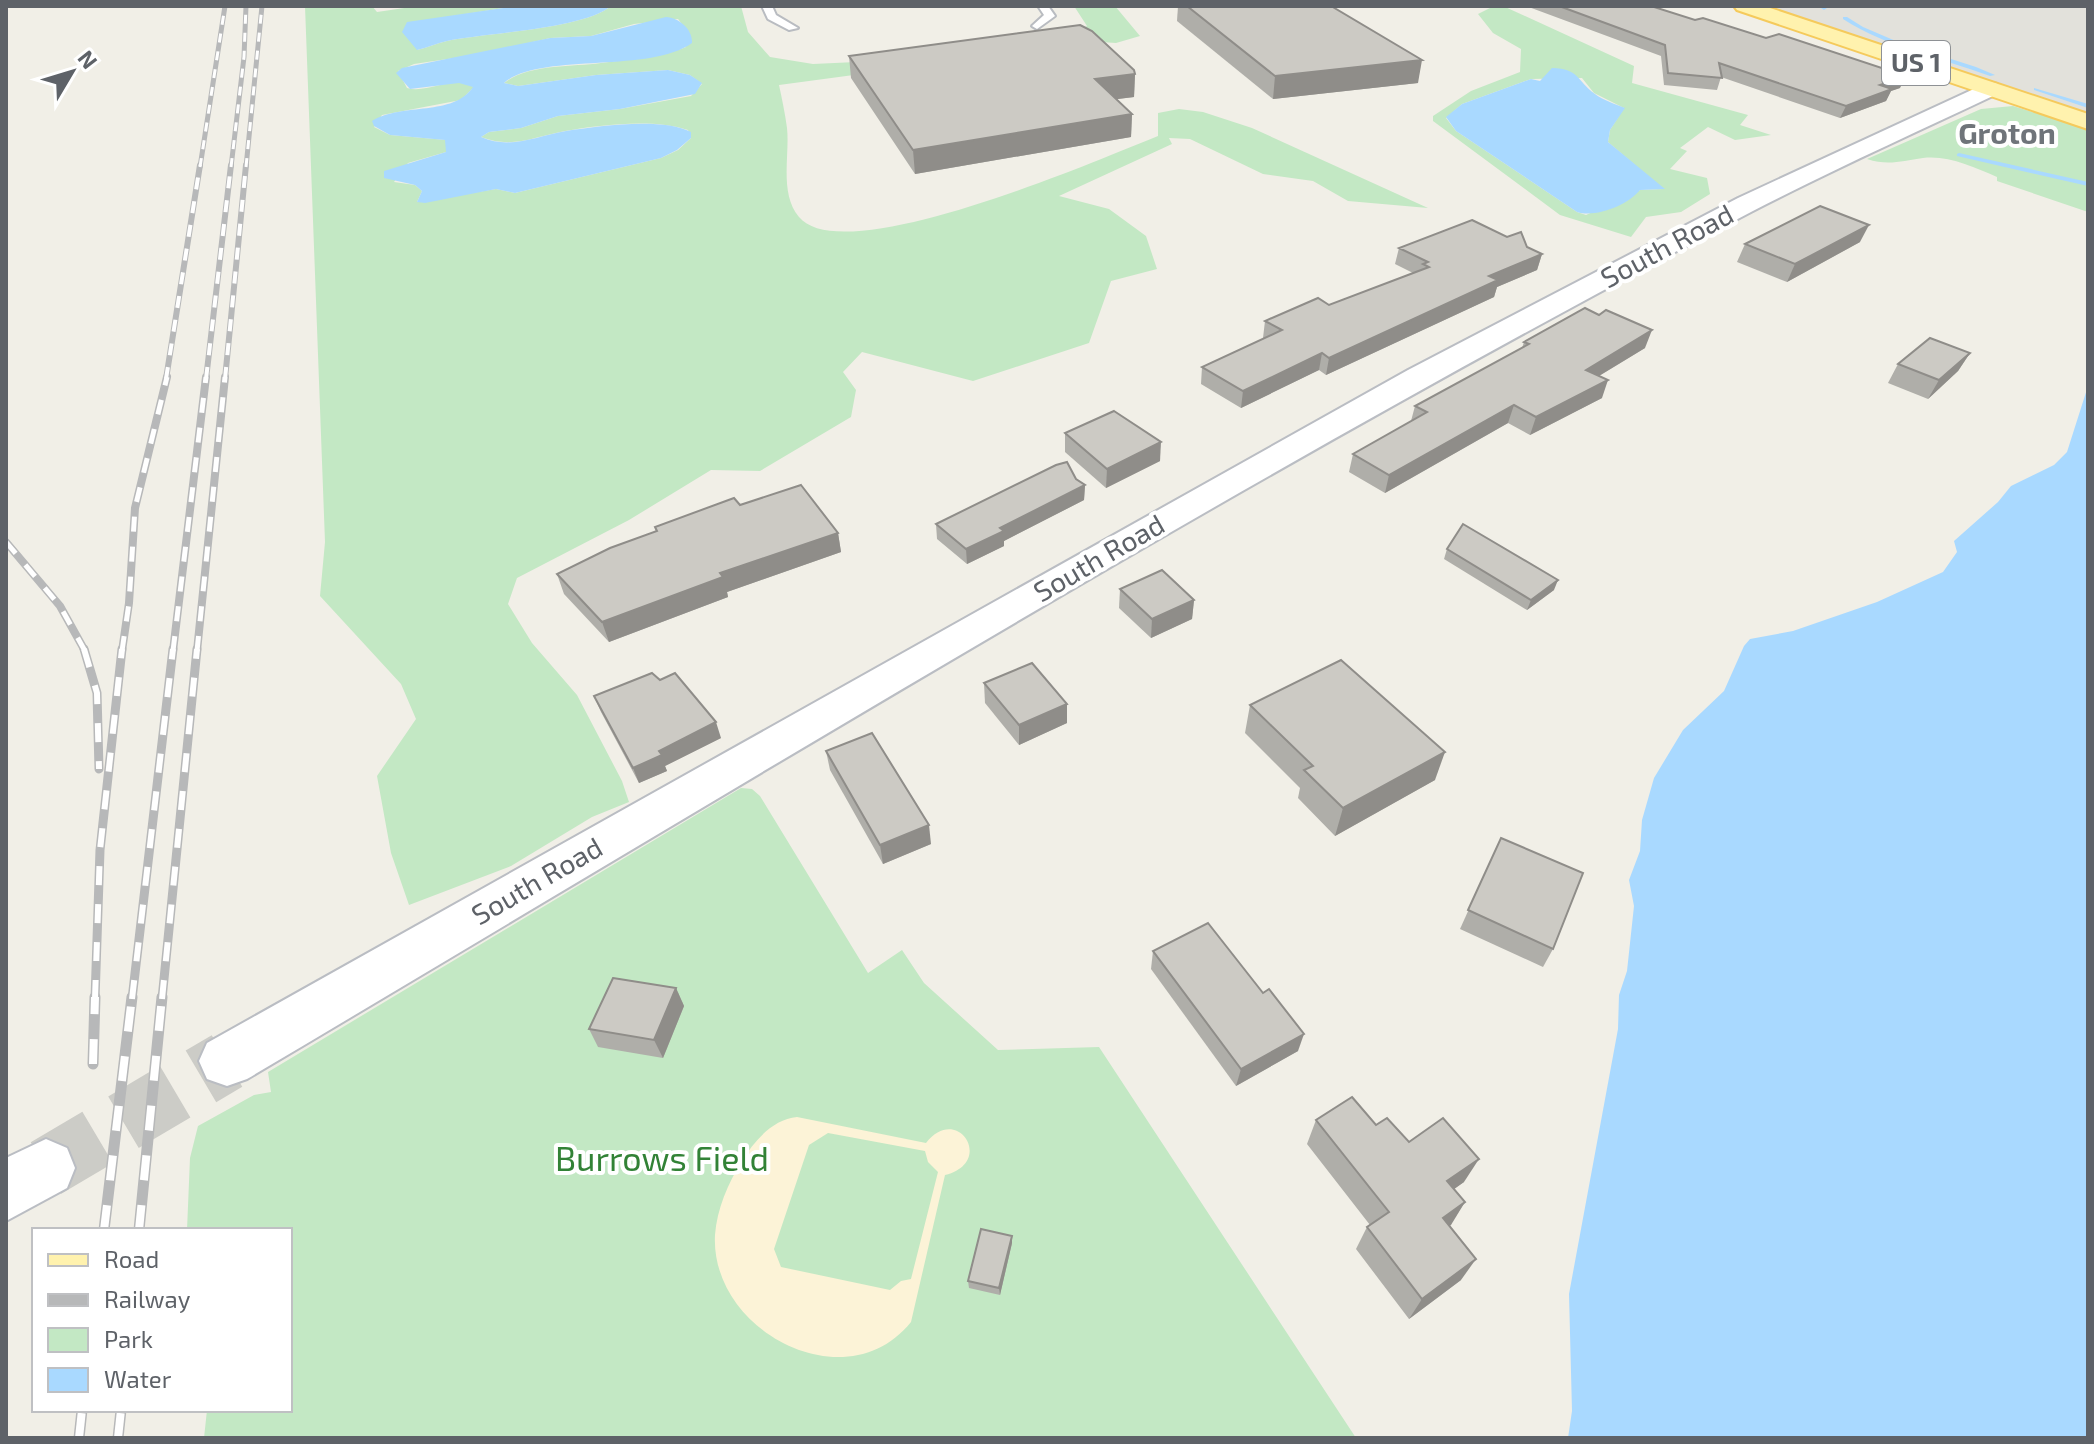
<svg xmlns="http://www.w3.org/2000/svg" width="2094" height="1444" font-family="'Exo 2',sans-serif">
  <rect width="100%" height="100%" fill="#f1efe7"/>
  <path fill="#e2e1db" d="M 1790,6 L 2088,6 L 2088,115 L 1774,8 Z"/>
  <g fill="#c3e8c4" fill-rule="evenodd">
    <path d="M 305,6 L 372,6 L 377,12 L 418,6 L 516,6 L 447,17 L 417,50 C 427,48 437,43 447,41 C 484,33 585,29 611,6 L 741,6 L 748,32 L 770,57 L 813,64 L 856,62 L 1075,32 L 1087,26 L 1074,6 L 1115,6 L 1140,36 L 1116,43 L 1101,42 L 779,85 C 782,99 785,113 787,128 C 790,155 779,193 799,217 C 843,271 1100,159 1158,136 L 1158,113 L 1179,109 L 1203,112 L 1252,128 L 1428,208 L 1348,201 L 1313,181 L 1263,174 L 1190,139 L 1169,138 L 1172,144 L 1059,196 L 1109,209 L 1146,236 L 1157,269 L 1111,281 L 1089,343 L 973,381 L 862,352 L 843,372 L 856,390 L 851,417 L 760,471 L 711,470 L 629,520 L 517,578 L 508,604 L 532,643 L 577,695 L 622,781 L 629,802 L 592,817 L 511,866 L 409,905 L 391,853 L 377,776 L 416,719 L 401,684 L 320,596 L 325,542 ZM 678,19 L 685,28 L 686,47 L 681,49 C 655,56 628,60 601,63 C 571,67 528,64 504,83 L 518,86 L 596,75 L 668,70 L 690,75 L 702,84 L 691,96 L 620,109 L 558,116 L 521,128 L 489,132 L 481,137 C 512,149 533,137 565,131 C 599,125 654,118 688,130 L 691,138 L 678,150 L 661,158 L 515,193 L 496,189 L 417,202 L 422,191 L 415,185 L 394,182 L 408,163 L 446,152 L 446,140 L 390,135 L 374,127 L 382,115 L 461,100 L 474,87 C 455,74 428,94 407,88 L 398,71 L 414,64 L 481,54 L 550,38 L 591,36 L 634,24 Z"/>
    <path d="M 1494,6 L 1503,6 L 1634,66 L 1632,83 L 1748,115 L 1740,125 L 1771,135 L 1735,140 L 1708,127 L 1680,148 L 1687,151 L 1670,169 L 1707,178 L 1710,194 L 1681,212 L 1646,217 L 1631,237 L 1560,215 L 1433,121 L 1433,116 L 1471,91 L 1520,72 L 1521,49 L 1493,33 L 1478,14 ZM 1582,78 L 1594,93 L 1624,108 L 1610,130 L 1608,142 L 1663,189 L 1640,190 L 1586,215 L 1577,212 L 1456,131 L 1446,118 L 1462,104 L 1531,79 Z"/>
    <path d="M 2013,106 L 2088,129 L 2088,212 L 1997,181 L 1997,177 C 1974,167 1948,155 1923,158 C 1902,161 1888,166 1867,159 L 1981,109 Z"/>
    <path d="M 741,788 L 752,789 L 760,796 L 868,973 L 902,950 L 924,983 L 998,1050 L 1099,1047 L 1356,1438 L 204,1438 L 207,1410 L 290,1410 L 290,1230 L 187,1230 L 190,1158 L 198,1126 L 254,1095 L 271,1092 L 268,1072 Z"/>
  </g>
  <path fill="#fcf3d7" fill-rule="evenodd" d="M 797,1117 L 926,1143 C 957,1103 996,1162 945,1175 L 911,1322 C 846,1403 710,1331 715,1235 C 717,1209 728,1183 742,1161 C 754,1141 773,1119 797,1117 ZM 828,1133 L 925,1151 L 928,1162 L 938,1172 L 911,1279 L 901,1281 L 890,1290 L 781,1267 L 774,1249 L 809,1145 Z"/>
  <g fill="#a9d9ff">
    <path d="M 516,6 L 611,6 C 585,29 484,33 447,41 C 437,43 427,48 417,50 L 402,32 L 407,22 Z"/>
    <path d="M 666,17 C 680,18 693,30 692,43 C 649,74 539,52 504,83 L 518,86 L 596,75 L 668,70 L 690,75 L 702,83 L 695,94 L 620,109 L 558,116 L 521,128 L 489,132 L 481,137 C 511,150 536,136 566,131 C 598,126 663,117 691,132 L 691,138 L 677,150 L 661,158 L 515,193 L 496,189 L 425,203 L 417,202 L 422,191 L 415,185 L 384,178 L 384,171 L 446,152 L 445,140 L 390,135 L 374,126 L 372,121 C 403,102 453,117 473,87 L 459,83 L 410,89 L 396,73 L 402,68 L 550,38 L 591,36 Z"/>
    <path d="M 1552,68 C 1580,69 1576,80 1595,94 C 1603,100 1615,104 1625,108 L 1610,130 L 1608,142 L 1665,189 L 1640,190 C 1628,205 1596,218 1577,212 L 1456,131 L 1446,117 L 1462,104 L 1531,79 L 1540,81 Z"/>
    <path d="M 2088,386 L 2088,1438 L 1568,1438 L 1572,1411 L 1569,1294 L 1618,1029 L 1619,995 L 1627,971 L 1634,906 L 1629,880 L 1640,851 L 1642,820 L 1654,778 L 1683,730 L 1724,691 L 1744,646 L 1750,639 L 1793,631 L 1877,602 L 1943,572 L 1957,552 L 1954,541 L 1998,502 L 2011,486 L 2054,465 L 2067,452 Z"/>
  </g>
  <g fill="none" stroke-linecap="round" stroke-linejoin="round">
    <g fill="#a9d9ff" fill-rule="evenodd">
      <path d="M 1818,6 L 1825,6 L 1827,8 L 1824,10 Z"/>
      <path d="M 1843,17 L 1847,17 L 1863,27 L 1898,42 L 1976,67 L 1995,75 L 1990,76 C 1941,58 1888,48 1843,19 Z"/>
      <path d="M 2034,88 L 2088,104 L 2088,108 L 2034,90 Z"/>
      <path d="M 1959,153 L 2088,182 L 2088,186 L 1957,156 L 1957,154 Z"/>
    </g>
    <path stroke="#ccccc7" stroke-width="60" stroke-dasharray="60 30" stroke-linecap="butt" d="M 46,1168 L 227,1061"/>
    <g stroke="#b9bcc1" stroke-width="4">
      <g id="lane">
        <path d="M 762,6 L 772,6 L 776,15 L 798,28 L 789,30 L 768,19 Z"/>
        <path d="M 1038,6 L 1048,6 L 1055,16 L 1037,29 L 1032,26 L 1044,15 Z"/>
      </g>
    </g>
    <g stroke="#babdc3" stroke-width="4">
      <g id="secondary">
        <path d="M 1989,82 L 1997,84 L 2000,89 L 1997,94 C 1915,133 1832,170 1751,212 C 1238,480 745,784 247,1079 L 227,1086 L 207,1079 L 199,1061 L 207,1043 L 1408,370 L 1738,198 Z"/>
        <path d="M 46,1139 L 67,1148 L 75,1168 L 67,1188 L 6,1221 L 6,1158 Z"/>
      </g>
    </g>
    <g stroke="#f5ca5c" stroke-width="4">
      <path id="primary" d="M 1734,6 L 1764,6 L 2088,114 L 2088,129 L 1737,10 Z"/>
    </g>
    <use href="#lane" fill="#fff" fill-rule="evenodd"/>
    <use href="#secondary" fill="#fff" fill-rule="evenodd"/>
    <use href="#primary" fill="#fff2ae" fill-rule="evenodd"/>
    <g stroke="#b7b8b9" stroke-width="5">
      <g id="rail-far4">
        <path d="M 200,167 L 225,6"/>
        <path d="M 231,167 L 244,57 L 246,6"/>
        <path d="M 246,167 L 262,6"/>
      </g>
    </g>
    <g stroke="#b7b8b9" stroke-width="6">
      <g id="rail-far3">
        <path d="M 166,379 L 200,165"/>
        <path d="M 206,379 L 231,165"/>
        <path d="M 225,379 L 246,165"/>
      </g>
    </g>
    <g stroke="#b7b8b9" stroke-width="8">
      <g id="rail-far2">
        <path d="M 6,542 L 60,606 L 85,651"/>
        <path d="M 122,651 L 129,603 L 135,508 L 167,377"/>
        <path d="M 173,651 L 206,377"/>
        <path d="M 197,651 L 225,377"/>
      </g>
    </g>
    <g stroke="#b7b8b9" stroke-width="9">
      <g id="rail-far1">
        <path d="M 84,649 L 97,693 L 99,769"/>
        <path d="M 95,999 L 100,850 L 122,649"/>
        <path d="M 132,999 L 173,649"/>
        <path d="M 162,999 L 197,649"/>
      </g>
    </g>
    <g stroke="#b7b8b9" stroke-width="11">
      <g id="rail">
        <path d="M 93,1064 L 95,997"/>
        <path d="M 104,1230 L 132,997"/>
        <path d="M 139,1230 L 162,997"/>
        <path d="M 79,1438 L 82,1410"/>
        <path d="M 118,1438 L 121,1410"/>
      </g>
    </g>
    <use href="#rail-far4" stroke="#fff" stroke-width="3" stroke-dasharray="9" stroke-linecap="butt"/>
    <use href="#rail-far3" stroke="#fff" stroke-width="4" stroke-dasharray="12" stroke-linecap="butt"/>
    <use href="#rail-far2" stroke="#fff" stroke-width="5" stroke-dasharray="15" stroke-linecap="butt"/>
    <use href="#rail-far1" stroke="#fff" stroke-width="6" stroke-dasharray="19" stroke-linecap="butt"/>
    <use href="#rail" stroke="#fff" stroke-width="8" stroke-dasharray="25" stroke-linecap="butt"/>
  </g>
  <g fill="#afaea9">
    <path d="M 1178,6 L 1331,6 L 1418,83 L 1273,99 L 1177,21 Z"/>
    <path d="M 1526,6 L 1651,6 L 1900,88 L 1891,91 L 1886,101 L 1840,118 L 1721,77 L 1717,90 L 1664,85 L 1661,56 Z"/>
    <path d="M 849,56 L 1135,74 L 1134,97 L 1117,99 L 1132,114 L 1131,137 L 915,174 L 851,78 Z"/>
    <path d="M 1860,242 L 1787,282 L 1737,262 L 1745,244 Z"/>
    <path d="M 1527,247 L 1542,254 L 1537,270 L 1497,287 L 1494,297 L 1326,375 L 1319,370 L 1241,408 L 1201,384 L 1202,367 L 1264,338 L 1263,338 L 1265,321 L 1329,305 L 1413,273 L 1395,264 L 1399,248 Z"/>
    <path d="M 1524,342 L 1645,348 L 1599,376 L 1602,398 L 1530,435 L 1508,423 L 1385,493 L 1349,472 L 1353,454 L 1411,421 L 1415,406 L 1522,348 Z"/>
    <path d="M 1970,353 L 1958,371 L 1928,399 L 1888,383 L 1898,364 Z"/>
    <path d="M 1065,433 L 1160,461 L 1106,488 L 1065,452 Z"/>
    <path d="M 1085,485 L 1084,500 L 1004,541 L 1004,546 L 967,564 L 937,539 L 936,524 Z"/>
    <path d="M 740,505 L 838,533 L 841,552 L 727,592 L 728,597 L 609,642 L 564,594 L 557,574 L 656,531 L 655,527 Z"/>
    <path d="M 1447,549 L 1554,590 L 1527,610 L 1444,559 Z"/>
    <path d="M 1120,589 L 1194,600 L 1192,619 L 1151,638 L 1119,608 Z"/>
    <path d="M 984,683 L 1067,704 L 1067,723 L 1019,745 L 985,703 Z"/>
    <path d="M 594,696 L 721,738 L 665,766 L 667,771 L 639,783 L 601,712 Z"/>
    <path d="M 1250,705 L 1435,780 L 1335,836 L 1298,798 L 1300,788 L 1245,733 Z"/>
    <path d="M 826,751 L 931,844 L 883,864 L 830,770 Z"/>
    <path d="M 1501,838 L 1553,949 L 1543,967 L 1460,929 Z"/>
    <path d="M 1153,951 L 1263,993 L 1298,1051 L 1236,1086 L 1151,969 Z"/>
    <path d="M 676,988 L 684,1006 L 663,1058 L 598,1047 L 589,1029 Z"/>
    <path d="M 1316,1120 L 1376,1125 L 1409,1142 L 1464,1182 L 1454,1189 L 1465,1202 L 1449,1226 L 1461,1280 L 1409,1319 L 1356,1249 L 1367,1227 L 1370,1225 L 1307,1144 Z"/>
    <path d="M 1012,1243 L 1000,1295 L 969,1288 L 968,1281 Z"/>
  </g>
  <g fill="#8f8d89">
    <path d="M 1422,60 L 1418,83 L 1273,99 L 1275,76 Z"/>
    <path d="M 1135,74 L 1134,97 L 1094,102 L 1095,79 Z"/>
    <path d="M 1906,76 L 1900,88 L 1891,91 L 1886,101 L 1840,118 L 1846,106 L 1880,85 Z"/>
    <path d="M 1132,114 L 1131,137 L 915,174 L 913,150 Z"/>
    <path d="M 1869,225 L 1860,242 L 1787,282 L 1795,264 Z"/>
    <path d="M 1542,254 L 1537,270 L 1497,287 L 1494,297 L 1326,375 L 1329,358 L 1489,276 Z"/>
    <path d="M 1652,330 L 1645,348 L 1579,388 L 1586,370 Z"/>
    <path d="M 1322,353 L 1319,370 L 1241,408 L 1243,391 Z"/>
    <path d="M 1970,353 L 1958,371 L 1928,399 L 1939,380 Z"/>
    <path d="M 1608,380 L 1602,398 L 1530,435 L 1536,417 Z"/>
    <path d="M 1514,405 L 1508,423 L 1385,493 L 1389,475 Z"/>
    <path d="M 1161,442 L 1160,461 L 1106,488 L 1107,469 Z"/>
    <path d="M 1085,485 L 1084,500 L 1004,541 L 1004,546 L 967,564 L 966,549 L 1000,528 Z"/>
    <path d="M 838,533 L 841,552 L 727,592 L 728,597 L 609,642 L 602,622 L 720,573 Z"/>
    <path d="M 1558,580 L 1554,590 L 1527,610 L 1531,600 Z"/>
    <path d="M 1194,600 L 1192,619 L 1151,638 L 1152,619 Z"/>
    <path d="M 1067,704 L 1067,723 L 1019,745 L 1019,725 Z"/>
    <path d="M 716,722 L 721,738 L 665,766 L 667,771 L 639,783 L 633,768 L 659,751 Z"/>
    <path d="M 1445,752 L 1435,780 L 1335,836 L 1343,808 Z"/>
    <path d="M 929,825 L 931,844 L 883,864 L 880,845 Z"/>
    <path d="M 676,988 L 684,1006 L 663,1058 L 654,1040 Z"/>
    <path d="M 1304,1034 L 1298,1051 L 1236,1086 L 1241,1069 Z"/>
    <path d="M 1479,1159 L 1464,1182 L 1433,1204 L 1447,1181 Z"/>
    <path d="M 1465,1202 L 1451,1225 L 1429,1240 L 1443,1218 Z"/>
    <path d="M 1012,1236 L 1012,1243 L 1000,1295 L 999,1288 Z"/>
    <path d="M 1476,1259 L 1461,1280 L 1409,1319 L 1422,1299 Z"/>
  </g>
  <g fill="#cccac4" stroke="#8f8d89" stroke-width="2">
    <path d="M 1187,6 L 1331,6 L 1422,60 L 1275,76 Z"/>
    <path d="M 1559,6 L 1651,6 L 1695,20 L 1703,18 L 1766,38 L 1779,34 L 1906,76 L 1880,85 L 1892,89 L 1846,106 L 1719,63 L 1722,78 L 1668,73 L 1665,45 Z"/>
    <path d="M 1080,25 L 1092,31 L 1134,70 L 1135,74 L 1095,79 L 1132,114 L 913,150 L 849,56 Z"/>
    <path d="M 1820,206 L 1869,225 L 1795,264 L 1745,244 Z"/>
    <path d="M 1472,220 L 1507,237 L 1521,232 L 1527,247 L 1542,254 L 1489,276 L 1498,280 L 1329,358 L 1322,353 L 1243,391 L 1202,367 L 1282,330 L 1265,321 L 1318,298 L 1329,305 L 1429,267 L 1423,264 L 1428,262 L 1399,248 Z"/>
    <path d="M 1585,308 L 1599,315 L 1606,310 L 1652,330 L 1586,370 L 1608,380 L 1536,417 L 1514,405 L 1389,475 L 1353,454 L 1427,412 L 1415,406 L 1529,344 L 1524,342 Z"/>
    <path d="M 1930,338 L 1970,353 L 1939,380 L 1898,364 Z"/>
    <path d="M 1114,411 L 1161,442 L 1107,469 L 1065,433 Z"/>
    <path d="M 1067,462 L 1076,479 L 1085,485 L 1000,528 L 1004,531 L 966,549 L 936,524 L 1056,465 Z"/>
    <path d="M 801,485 L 838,533 L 720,573 L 723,577 L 602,622 L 557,574 L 610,548 L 657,531 L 655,527 L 734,498 L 740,505 Z"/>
    <path d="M 1463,524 L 1558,580 L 1531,600 L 1447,549 Z"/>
    <path d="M 1162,570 L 1194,600 L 1152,619 L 1120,589 Z"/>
    <path d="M 1341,660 L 1445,752 L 1343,808 L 1304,770 L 1313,766 L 1250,705 Z"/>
    <path d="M 1032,663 L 1067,704 L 1019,725 L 984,683 Z"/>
    <path d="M 652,673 L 660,680 L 675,673 L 716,722 L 659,751 L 662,755 L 633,768 L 594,696 Z"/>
    <path d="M 872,733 L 929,825 L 880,845 L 826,751 Z"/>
    <path d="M 1501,838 L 1583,873 L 1553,949 L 1468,910 Z"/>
    <path d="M 1208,923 L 1263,993 L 1269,989 L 1304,1034 L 1241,1069 L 1153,951 Z"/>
    <path d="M 613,978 L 676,988 L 654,1040 L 589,1029 Z"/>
    <path d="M 1352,1097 L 1376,1125 L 1387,1118 L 1409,1142 L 1443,1118 L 1479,1159 L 1447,1181 L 1465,1202 L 1443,1218 L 1476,1259 L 1422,1299 L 1367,1227 L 1389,1212 L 1316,1120 Z"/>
    <path d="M 981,1229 L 1012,1236 L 999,1288 L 968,1281 Z"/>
  </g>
  <g text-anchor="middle" stroke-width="8" stroke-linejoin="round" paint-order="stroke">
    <rect fill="#fff" stroke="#8e9195" stroke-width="2" x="1882" y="41" width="68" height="44" rx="6"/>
    <g font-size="26" font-weight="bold" fill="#5e6268">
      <text x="1916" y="72">US 1</text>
    </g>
    <g font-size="28" fill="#5e6268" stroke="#fff">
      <text transform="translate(1667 246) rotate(-28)" y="10">South Road</text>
      <text transform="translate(1099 558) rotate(-30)" y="10">South Road</text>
      <text transform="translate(537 881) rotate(-30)" y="10">South Road</text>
    </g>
    <g font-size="30" font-weight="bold" fill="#6f747a" stroke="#fff">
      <text x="2007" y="144">Groton</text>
    </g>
    <g font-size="34" fill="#328236" stroke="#fff">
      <text x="662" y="1171">Burrows Field</text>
    </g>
  </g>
  <rect width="2094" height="1444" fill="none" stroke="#5e6268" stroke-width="16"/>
  <rect x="32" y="1228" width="260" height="184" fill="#ffffff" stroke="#bfc0c3" stroke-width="2"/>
  <rect x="48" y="1254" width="40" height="12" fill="#fff2ae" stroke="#bfc0c3" stroke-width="2"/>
  <text x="104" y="1268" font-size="24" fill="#5e6268">Road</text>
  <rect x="48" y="1294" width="40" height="12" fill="#b7b8b9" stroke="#bfc0c3" stroke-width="2"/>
  <text x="104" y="1308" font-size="24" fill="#5e6268">Railway</text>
  <rect x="48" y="1328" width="40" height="24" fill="#c3e8c4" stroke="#bfc0c3" stroke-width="2"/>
  <text x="104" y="1348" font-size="24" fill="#5e6268">Park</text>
  <rect x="48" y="1368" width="40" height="24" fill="#a9d9ff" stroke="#bfc0c3" stroke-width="2"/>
  <text x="104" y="1388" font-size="24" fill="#5e6268">Water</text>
  <g transform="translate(72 72) rotate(52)" stroke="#ffffff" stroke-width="6" paint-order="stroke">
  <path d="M0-6L14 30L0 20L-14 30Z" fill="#5e6268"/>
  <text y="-12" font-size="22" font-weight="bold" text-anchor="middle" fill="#5e6268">N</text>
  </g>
</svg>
